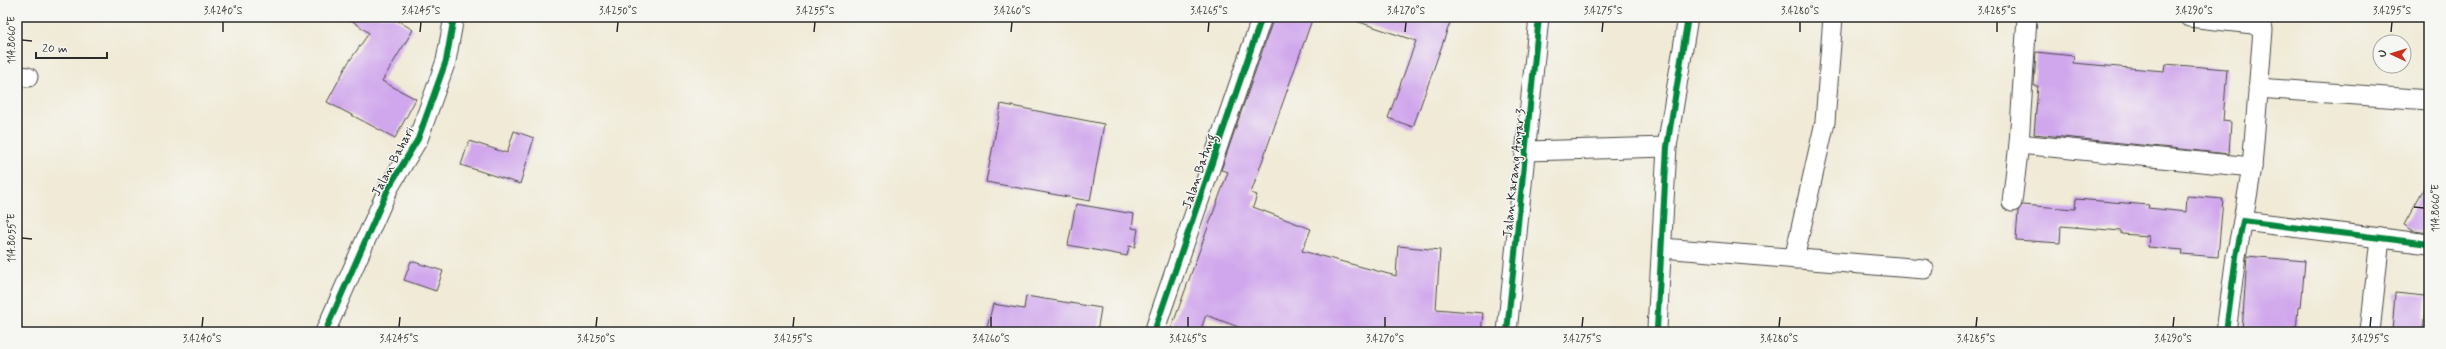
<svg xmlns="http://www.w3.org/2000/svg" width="2446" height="349" font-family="Mynerve,sans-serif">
  <rect width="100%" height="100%" fill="#f6f6f2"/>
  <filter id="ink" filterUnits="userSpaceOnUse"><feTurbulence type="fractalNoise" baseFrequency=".025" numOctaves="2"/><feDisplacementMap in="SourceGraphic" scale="8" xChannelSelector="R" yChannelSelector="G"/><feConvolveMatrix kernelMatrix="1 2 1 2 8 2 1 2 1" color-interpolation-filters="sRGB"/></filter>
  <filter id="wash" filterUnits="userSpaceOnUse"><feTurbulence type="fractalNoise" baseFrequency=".012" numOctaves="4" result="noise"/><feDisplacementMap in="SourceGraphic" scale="16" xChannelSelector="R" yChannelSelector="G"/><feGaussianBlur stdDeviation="0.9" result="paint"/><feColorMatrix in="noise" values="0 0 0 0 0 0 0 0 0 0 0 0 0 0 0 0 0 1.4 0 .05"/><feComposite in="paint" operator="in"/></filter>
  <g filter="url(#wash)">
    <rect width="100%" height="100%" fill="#f0ead6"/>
    <g id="blocks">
      <g fill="#d0a7ec">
        <path d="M 347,17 L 392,17 L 413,30 L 382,81 L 416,99 L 395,138 L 327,102 L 348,63 L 369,33 Z"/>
        <path d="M 1274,17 L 1313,17 L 1251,193 L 1257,195 L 1253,207 L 1311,229 L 1302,251 L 1396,276 L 1398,246 L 1440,250 L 1436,309 L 1483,313 L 1481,332 L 1252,332 L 1206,315 L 1200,332 L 1170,332 L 1228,172 L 1221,170 Z"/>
        <path d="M 1357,17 L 1452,17 L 1413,127 L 1388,118 L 1416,41 L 1356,21 Z"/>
        <path d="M 2036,52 L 2074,56 L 2073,63 L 2164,71 L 2165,64 L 2227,69 L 2223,121 L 2231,122 L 2229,154 L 2034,134 L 2038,86 L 2034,86 Z"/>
        <path d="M 1001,104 L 1104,124 L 1090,201 L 986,182 Z"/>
        <path d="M 514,131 L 534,138 L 520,184 L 461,165 L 469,141 L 507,153 Z"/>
        <path d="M 2429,179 L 2429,233 L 2414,231 L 2404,225 Z"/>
        <path d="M 2187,196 L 2223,199 L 2218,257 L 2182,254 L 2183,250 L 2148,247 L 2149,236 L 2121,234 L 2121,231 L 2061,226 L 2060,243 L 2016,240 L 2018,211 L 2022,205 L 2075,209 L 2076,199 L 2149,205 L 2148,208 L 2186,212 Z"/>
        <path d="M 1076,204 L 1134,214 L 1132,228 L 1138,229 L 1135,247 L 1129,246 L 1127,256 L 1068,245 Z"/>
        <path d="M 2247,256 L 2305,261 L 2301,308 L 2298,307 L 2296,332 L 2242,332 Z"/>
        <path d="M 411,261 L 443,271 L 436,291 L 404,280 Z"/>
        <path d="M 2395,293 L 2426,296 L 2423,332 L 2392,332 Z"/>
        <path d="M 1026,296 L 1101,308 L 1097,332 L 986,332 L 993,304 L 1024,309 Z"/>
      </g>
    </g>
  </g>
  <g filter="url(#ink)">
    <use href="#blocks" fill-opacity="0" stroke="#494845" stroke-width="1"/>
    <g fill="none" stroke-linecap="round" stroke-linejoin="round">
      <g stroke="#494845" stroke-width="21">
        <g id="minor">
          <path d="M 2189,17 L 2253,24 L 2263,30 L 2252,167 L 2243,221"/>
          <path d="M 17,75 L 28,77"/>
          <path d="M 2258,88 L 2429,100"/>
          <path d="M 2019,144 L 2252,167"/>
          <path d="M 1526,151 L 1667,147"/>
          <path d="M 2012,202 L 2019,144 L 2027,17"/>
          <path d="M 1662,248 L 1924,269"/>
          <path d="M 1794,259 L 1825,122 L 1833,17"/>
          <path d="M 1657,329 L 1667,147 L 1688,17"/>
          <path d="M 325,332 L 389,187 L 418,139 L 446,61 L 454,17"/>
          <path d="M 1154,332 L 1262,17"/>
          <path d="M 1507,332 L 1539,17"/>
          <path d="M 2226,332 L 2236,256 L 2243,221 L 2429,244"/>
          <path d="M 2370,332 L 2380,238"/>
        </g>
      </g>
      <use href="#minor" stroke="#fff" stroke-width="19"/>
      <g stroke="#f6f6f2" stroke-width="8">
        <g id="cycleway">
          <path d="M 1657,329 L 1667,147 L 1688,17"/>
          <path d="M 325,332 L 389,187 L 418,139 L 446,61 L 454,17"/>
          <path d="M 1154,332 L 1262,17"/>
          <path d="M 1507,332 L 1539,17"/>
          <path d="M 2226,332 L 2236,256 L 2243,221 L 2429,244"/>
        </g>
      </g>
      <use href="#cycleway" stroke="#00873e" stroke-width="6"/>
    </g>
  </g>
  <path fill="none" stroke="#2b2b2b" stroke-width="1.5" d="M 223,32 L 223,22M 420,32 L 421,22M 617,32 L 618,22M 814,32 L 815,22M 1011,32 L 1012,22M 1208,32 L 1209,22M 1405,32 L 1406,22M 1602,32 L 1603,22M 1800,32 L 1800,22M 1997,32 L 1997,22M 2194,32 L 2194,22M 2391,32 L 2392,22M 22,40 L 32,41M 2414,207 L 2424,208M 22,238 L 32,239M 202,327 L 203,317M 399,327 L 400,317M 596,327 L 597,317M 793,327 L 794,317M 991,327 L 991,317M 1188,327 L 1188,317M 1385,327 L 1385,317M 1582,327 L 1583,317M 1779,327 L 1780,317M 1976,327 L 1977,317M 2173,327 L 2174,317M 2370,327 L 2371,317"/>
  <g text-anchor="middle" stroke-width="3" stroke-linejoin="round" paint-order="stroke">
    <g font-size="13" fill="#2b2b2b" stroke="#f6f6f2">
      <text transform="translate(392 161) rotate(-62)" y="5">Jalan Bahari</text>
      <text transform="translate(1198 171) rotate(-71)" y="5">Jalan Batung</text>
      <text transform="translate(1513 173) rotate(-84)" y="5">Jalan Karang Anyar 3</text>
    </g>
  </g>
  <rect width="2446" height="349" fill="none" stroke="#f6f6f2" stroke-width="44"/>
  <g transform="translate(2392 54) rotate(274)"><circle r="19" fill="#f6f6f2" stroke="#a5a5a2"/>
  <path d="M0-3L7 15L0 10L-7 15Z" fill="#c8321e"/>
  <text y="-6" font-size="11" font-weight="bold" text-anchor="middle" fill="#2b2b2b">U</text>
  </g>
  <path d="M36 52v6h71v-6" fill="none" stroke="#2b2b2b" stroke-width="2"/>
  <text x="42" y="52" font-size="12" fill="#2b2b2b" stroke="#f6f6f2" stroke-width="3" paint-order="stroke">20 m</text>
  <rect x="22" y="22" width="2402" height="305" fill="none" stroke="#2b2b2b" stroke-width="1.5"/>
  <g font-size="10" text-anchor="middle" fill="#2b2b2b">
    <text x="223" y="14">3.4240°S</text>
    <text x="421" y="14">3.4245°S</text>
    <text x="618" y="14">3.4250°S</text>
    <text x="815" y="14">3.4255°S</text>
    <text x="1012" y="14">3.4260°S</text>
    <text x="1209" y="14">3.4265°S</text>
    <text x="1406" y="14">3.4270°S</text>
    <text x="1603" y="14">3.4275°S</text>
    <text x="1800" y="14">3.4280°S</text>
    <text x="1997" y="14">3.4285°S</text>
    <text x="2194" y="14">3.4290°S</text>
    <text x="2392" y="14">3.4295°S</text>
    <text transform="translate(11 40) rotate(-90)" y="4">114.8060°E</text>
    <text transform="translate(2435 208) rotate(-90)" y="4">114.8060°E</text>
    <text transform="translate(11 238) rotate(-90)" y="4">114.8055°E</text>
    <text x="202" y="342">3.4240°S</text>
    <text x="399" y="342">3.4245°S</text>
    <text x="596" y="342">3.4250°S</text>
    <text x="793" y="342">3.4255°S</text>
    <text x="991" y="342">3.4260°S</text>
    <text x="1188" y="342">3.4265°S</text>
    <text x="1385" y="342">3.4270°S</text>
    <text x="1582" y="342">3.4275°S</text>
    <text x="1779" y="342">3.4280°S</text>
    <text x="1976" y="342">3.4285°S</text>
    <text x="2173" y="342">3.4290°S</text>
    <text x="2370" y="342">3.4295°S</text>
  </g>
</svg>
